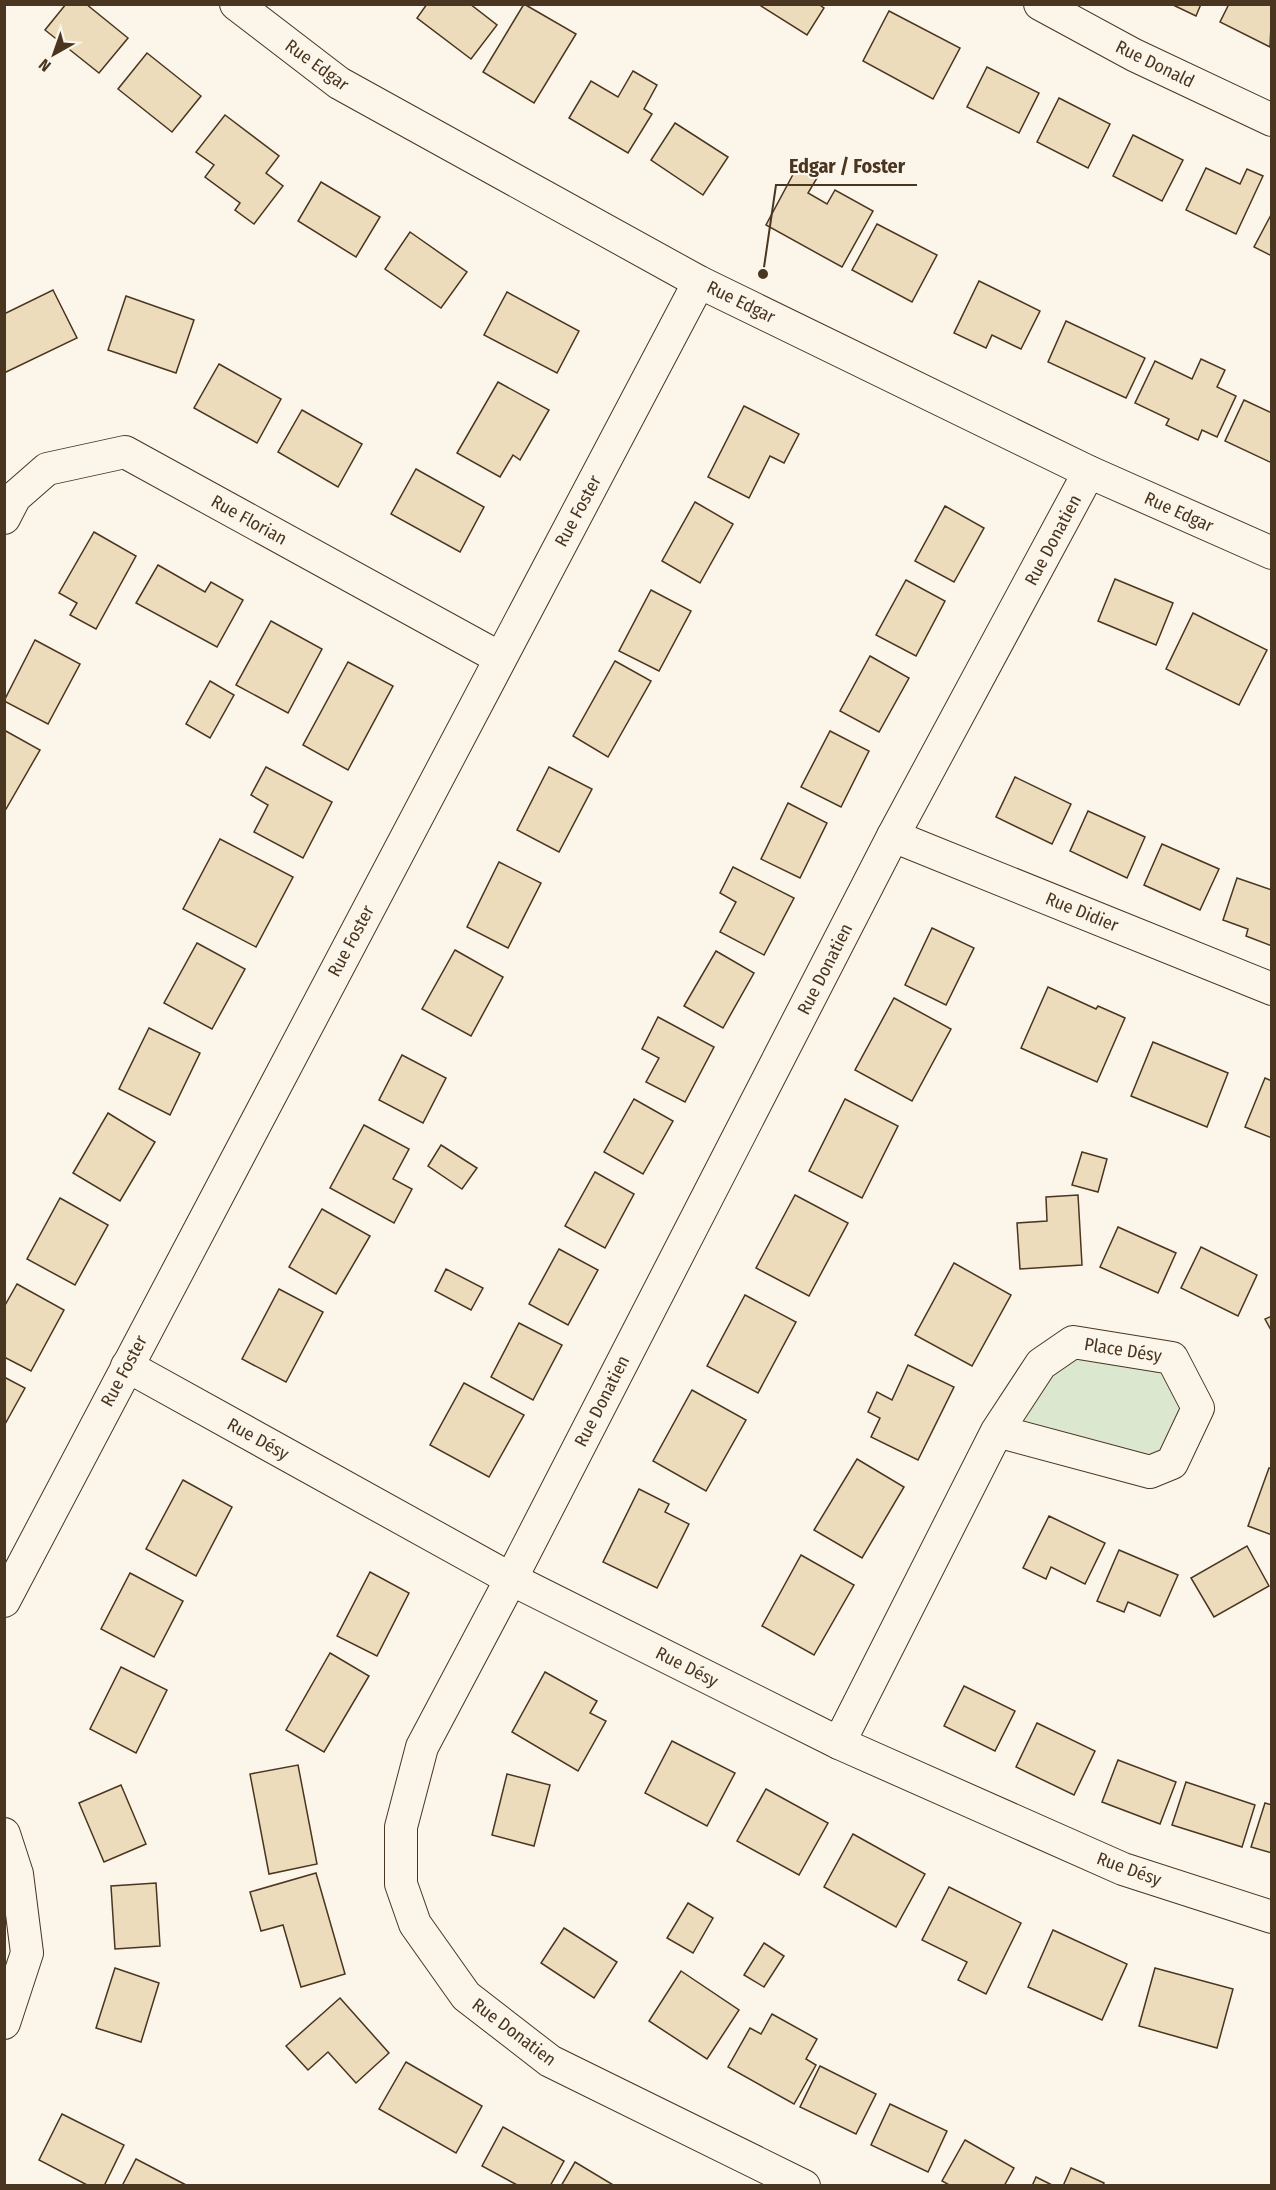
<svg xmlns="http://www.w3.org/2000/svg" width="1276" height="2190" font-family="'Fira Sans Condensed',sans-serif">
  <rect width="100%" height="100%" fill="#fbf6e9"/>
  <path fill="#dce7d0" stroke="#887966" stroke-width="1.5" d="M 1073,1342 L 1172,1358 L 1198,1408 L 1172,1463 L 997,1431 Z"/>
  <g fill="#ecdcbc" stroke="#4a3520" stroke-width="1.5">
    <path d="M 66,4 L 86,4 L 128,38 L 99,73 L 45,30 Z"/>
    <path d="M 427,4 L 470,4 L 497,25 L 471,59 L 417,18 Z"/>
    <path d="M 524,4 L 576,34 L 534,103 L 483,72 Z"/>
    <path d="M 758,4 L 818,4 L 824,8 L 807,35 Z"/>
    <path d="M 1171,4 L 1201,4 L 1196,16 Z"/>
    <path d="M 1229,4 L 1272,4 L 1270,47 L 1220,22 Z"/>
    <path d="M 889,11 L 960,48 L 933,99 L 863,61 Z"/>
    <path d="M 147,53 L 201,96 L 172,132 L 118,89 Z"/>
    <path d="M 987,67 L 1039,93 L 1019,133 L 967,107 Z"/>
    <path d="M 633,71 L 657,85 L 644,109 L 652,114 L 628,153 L 569,118 L 591,81 L 618,97 Z"/>
    <path d="M 1059,98 L 1110,124 L 1088,168 L 1037,142 Z"/>
    <path d="M 225,115 L 279,156 L 266,173 L 283,186 L 254,224 L 235,210 L 240,203 L 205,177 L 214,165 L 196,152 Z"/>
    <path d="M 675,123 L 728,157 L 703,195 L 651,160 Z"/>
    <path d="M 1133,135 L 1183,160 L 1162,201 L 1113,176 Z"/>
    <path d="M 797,167 L 817,178 L 808,193 L 827,204 L 835,190 L 873,211 L 842,267 L 766,225 Z"/>
    <path d="M 1206,168 L 1240,184 L 1247,169 L 1263,176 L 1236,234 L 1186,210 Z"/>
    <path d="M 321,182 L 380,217 L 356,257 L 298,221 Z"/>
    <path d="M 1272,213 L 1272,256 L 1254,247 Z"/>
    <path d="M 877,224 L 937,255 L 912,302 L 852,270 Z"/>
    <path d="M 410,232 L 467,272 L 441,308 L 385,269 Z"/>
    <path d="M 979,281 L 1040,311 L 1021,349 L 992,335 L 986,348 L 954,333 Z"/>
    <path d="M 53,290 L 77,338 L 4,373 L 4,314 Z"/>
    <path d="M 507,292 L 579,331 L 557,373 L 484,335 Z"/>
    <path d="M 126,296 L 194,320 L 176,373 L 108,350 Z"/>
    <path d="M 1066,321 L 1145,358 L 1126,398 L 1048,362 Z"/>
    <path d="M 1201,359 L 1225,370 L 1217,387 L 1236,396 L 1217,437 L 1202,430 L 1198,440 L 1166,425 L 1169,419 L 1135,403 L 1155,361 L 1192,379 Z"/>
    <path d="M 219,364 L 281,399 L 257,443 L 194,408 Z"/>
    <path d="M 498,382 L 549,410 L 520,460 L 513,455 L 500,477 L 457,453 Z"/>
    <path d="M 1244,400 L 1272,413 L 1272,463 L 1225,441 Z"/>
    <path d="M 744,406 L 799,434 L 784,463 L 770,456 L 749,498 L 708,477 Z"/>
    <path d="M 302,410 L 362,444 L 338,487 L 278,452 Z"/>
    <path d="M 416,469 L 484,507 L 460,552 L 391,514 Z"/>
    <path d="M 695,502 L 733,524 L 700,583 L 662,561 Z"/>
    <path d="M 945,506 L 984,528 L 954,582 L 915,561 Z"/>
    <path d="M 94,532 L 136,556 L 96,629 L 70,615 L 77,603 L 59,593 Z"/>
    <path d="M 158,565 L 205,592 L 211,582 L 243,600 L 217,647 L 136,603 Z"/>
    <path d="M 1115,579 L 1173,603 L 1156,645 L 1098,621 Z"/>
    <path d="M 906,580 L 945,601 L 916,656 L 876,635 Z"/>
    <path d="M 651,590 L 691,611 L 659,671 L 619,651 Z"/>
    <path d="M 1193,613 L 1267,650 L 1239,705 L 1166,669 Z"/>
    <path d="M 271,621 L 322,649 L 288,713 L 236,685 Z"/>
    <path d="M 35,640 L 80,664 L 48,724 L 4,701 Z"/>
    <path d="M 870,656 L 909,678 L 879,732 L 840,711 Z"/>
    <path d="M 615,661 L 651,681 L 608,757 L 573,736 Z"/>
    <path d="M 348,662 L 393,686 L 348,770 L 303,745 Z"/>
    <path d="M 210,681 L 234,695 L 210,738 L 186,724 Z"/>
    <path d="M 4,730 L 40,750 L 6,809 L 4,808 Z"/>
    <path d="M 830,731 L 869,751 L 841,807 L 801,787 Z"/>
    <path d="M 266,767 L 332,802 L 303,858 L 254,832 L 268,805 L 251,795 Z"/>
    <path d="M 549,767 L 592,789 L 559,852 L 517,830 Z"/>
    <path d="M 1015,777 L 1071,804 L 1052,844 L 996,817 Z"/>
    <path d="M 788,803 L 827,823 L 800,878 L 761,859 Z"/>
    <path d="M 1088,811 L 1145,837 L 1127,878 L 1070,851 Z"/>
    <path d="M 220,839 L 293,877 L 256,947 L 183,909 Z"/>
    <path d="M 1162,844 L 1219,869 L 1200,910 L 1144,885 Z"/>
    <path d="M 499,862 L 541,883 L 508,948 L 467,927 Z"/>
    <path d="M 733,867 L 794,898 L 764,955 L 720,932 L 736,902 L 720,893 Z"/>
    <path d="M 1237,878 L 1272,890 L 1272,946 L 1246,936 L 1248,929 L 1223,920 Z"/>
    <path d="M 932,928 L 974,948 L 946,1005 L 905,985 Z"/>
    <path d="M 197,943 L 245,969 L 212,1029 L 164,1003 Z"/>
    <path d="M 455,950 L 503,977 L 471,1036 L 422,1009 Z"/>
    <path d="M 716,951 L 754,973 L 723,1028 L 684,1006 Z"/>
    <path d="M 1048,987 L 1096,1009 L 1098,1006 L 1125,1018 L 1097,1082 L 1021,1048 Z"/>
    <path d="M 894,998 L 951,1029 L 912,1101 L 855,1070 Z"/>
    <path d="M 658,1017 L 714,1047 L 685,1102 L 646,1082 L 659,1058 L 642,1049 Z"/>
    <path d="M 149,1028 L 200,1053 L 170,1115 L 119,1089 Z"/>
    <path d="M 1153,1042 L 1228,1073 L 1207,1127 L 1131,1096 Z"/>
    <path d="M 402,1055 L 446,1078 L 423,1123 L 379,1100 Z"/>
    <path d="M 1265,1078 L 1272,1081 L 1272,1138 L 1245,1127 Z"/>
    <path d="M 634,1099 L 673,1121 L 643,1174 L 604,1152 Z"/>
    <path d="M 845,1099 L 898,1126 L 862,1198 L 809,1171 Z"/>
    <path d="M 108,1113 L 155,1142 L 120,1201 L 73,1173 Z"/>
    <path d="M 364,1125 L 409,1149 L 393,1179 L 412,1189 L 394,1223 L 330,1188 Z"/>
    <path d="M 441,1145 L 477,1168 L 462,1189 L 428,1166 Z"/>
    <path d="M 1082,1152 L 1107,1159 L 1098,1192 L 1072,1185 Z"/>
    <path d="M 595,1172 L 634,1194 L 605,1248 L 565,1226 Z"/>
    <path d="M 795,1195 L 848,1223 L 809,1296 L 756,1268 Z"/>
    <path d="M 1078,1195 L 1082,1265 L 1020,1269 L 1017,1223 L 1047,1221 L 1046,1197 Z"/>
    <path d="M 60,1198 L 108,1225 L 75,1285 L 27,1259 Z"/>
    <path d="M 322,1209 L 370,1236 L 336,1294 L 289,1267 Z"/>
    <path d="M 1118,1227 L 1176,1253 L 1158,1293 L 1100,1267 Z"/>
    <path d="M 1201,1247 L 1257,1275 L 1238,1316 L 1181,1288 Z"/>
    <path d="M 559,1249 L 598,1270 L 568,1325 L 529,1304 Z"/>
    <path d="M 954,1263 L 1011,1295 L 972,1366 L 915,1335 Z"/>
    <path d="M 446,1269 L 483,1288 L 471,1310 L 435,1291 Z"/>
    <path d="M 17,1284 L 64,1310 L 31,1371 L 4,1357 L 4,1307 Z"/>
    <path d="M 279,1289 L 323,1312 L 286,1382 L 242,1359 Z"/>
    <path d="M 745,1295 L 796,1322 L 758,1393 L 707,1366 Z"/>
    <path d="M 1272,1316 L 1272,1332 L 1265,1319 Z"/>
    <path d="M 519,1323 L 562,1345 L 533,1400 L 491,1377 Z"/>
    <path d="M 908,1365 L 954,1387 L 918,1460 L 871,1437 L 880,1418 L 868,1412 L 877,1392 L 892,1400 Z"/>
    <path d="M 4,1377 L 25,1388 L 4,1426 Z"/>
    <path d="M 464,1383 L 524,1415 L 489,1477 L 430,1445 Z"/>
    <path d="M 692,1390 L 746,1420 L 706,1491 L 653,1461 Z"/>
    <path d="M 857,1459 L 904,1487 L 862,1558 L 814,1530 Z"/>
    <path d="M 1269,1468 L 1272,1469 L 1272,1535 L 1248,1526 Z"/>
    <path d="M 183,1480 L 232,1507 L 196,1576 L 146,1549 Z"/>
    <path d="M 639,1489 L 669,1504 L 665,1512 L 689,1524 L 657,1588 L 603,1562 Z"/>
    <path d="M 1049,1516 L 1105,1543 L 1085,1584 L 1051,1567 L 1046,1579 L 1023,1568 Z"/>
    <path d="M 1247,1546 L 1269,1586 L 1214,1617 L 1191,1578 Z"/>
    <path d="M 1119,1550 L 1178,1575 L 1160,1616 L 1128,1602 L 1124,1612 L 1097,1601 Z"/>
    <path d="M 801,1555 L 854,1585 L 814,1655 L 762,1626 Z"/>
    <path d="M 370,1572 L 409,1593 L 377,1656 L 337,1636 Z"/>
    <path d="M 130,1573 L 183,1601 L 154,1657 L 101,1629 Z"/>
    <path d="M 330,1653 L 369,1676 L 324,1752 L 286,1730 Z"/>
    <path d="M 121,1667 L 167,1690 L 136,1753 L 90,1729 Z"/>
    <path d="M 545,1672 L 597,1701 L 590,1713 L 606,1721 L 578,1771 L 512,1732 Z"/>
    <path d="M 964,1686 L 1015,1711 L 995,1751 L 944,1726 Z"/>
    <path d="M 1037,1723 L 1095,1751 L 1074,1795 L 1016,1767 Z"/>
    <path d="M 672,1741 L 735,1773 L 707,1826 L 645,1793 Z"/>
    <path d="M 1118,1760 L 1176,1782 L 1160,1824 L 1102,1802 Z"/>
    <path d="M 298,1765 L 317,1864 L 269,1874 L 250,1774 Z"/>
    <path d="M 507,1774 L 550,1785 L 534,1846 L 492,1835 Z"/>
    <path d="M 1186,1782 L 1255,1805 L 1242,1847 L 1172,1825 Z"/>
    <path d="M 121,1785 L 146,1844 L 104,1862 L 79,1803 Z"/>
    <path d="M 766,1789 L 828,1823 L 799,1875 L 737,1841 Z"/>
    <path d="M 1265,1803 L 1272,1805 L 1272,1853 L 1251,1847 Z"/>
    <path d="M 853,1834 L 925,1874 L 896,1927 L 824,1887 Z"/>
    <path d="M 316,1873 L 345,1974 L 301,1987 L 283,1925 L 261,1931 L 250,1892 Z"/>
    <path d="M 156,1883 L 160,1946 L 115,1949 L 111,1886 Z"/>
    <path d="M 949,1887 L 1021,1923 L 986,1994 L 958,1980 L 967,1962 L 922,1940 Z"/>
    <path d="M 688,1903 L 713,1918 L 693,1953 L 667,1938 Z"/>
    <path d="M 564,1928 L 617,1962 L 594,1998 L 541,1963 Z"/>
    <path d="M 1053,1930 L 1127,1964 L 1102,2020 L 1028,1987 Z"/>
    <path d="M 764,1943 L 784,1956 L 764,1987 L 744,1975 Z"/>
    <path d="M 115,1968 L 159,1983 L 141,2042 L 96,2028 Z"/>
    <path d="M 1155,1968 L 1233,1989 L 1217,2048 L 1139,2026 Z"/>
    <path d="M 681,1971 L 739,2010 L 707,2059 L 649,2021 Z"/>
    <path d="M 340,1998 L 389,2053 L 356,2083 L 328,2052 L 308,2070 L 286,2046 Z"/>
    <path d="M 772,2014 L 817,2039 L 806,2059 L 816,2065 L 794,2104 L 728,2067 L 750,2028 L 761,2034 Z"/>
    <path d="M 406,2062 L 482,2106 L 456,2153 L 379,2109 Z"/>
    <path d="M 820,2066 L 876,2094 L 856,2134 L 800,2107 Z"/>
    <path d="M 890,2104 L 947,2131 L 928,2172 L 871,2145 Z"/>
    <path d="M 62,2114 L 124,2145 L 104,2186 L 89,2186 L 39,2160 Z"/>
    <path d="M 503,2127 L 564,2161 L 550,2186 L 519,2186 L 482,2166 Z"/>
    <path d="M 965,2140 L 1014,2168 L 1004,2186 L 951,2186 L 942,2181 Z"/>
    <path d="M 136,2159 L 188,2186 L 122,2186 Z"/>
    <path d="M 575,2162 L 615,2186 L 561,2186 Z"/>
    <path d="M 1071,2168 L 1104,2183 L 1103,2186 L 1063,2186 Z"/>
    <path d="M 1036,2177 L 1054,2186 L 1032,2186 Z"/>
  </g>
  <g fill="none" stroke-linecap="round" stroke-linejoin="round">
    <g stroke="#4a3520" stroke-width="34">
      <g id="minor">
        <path d="M 236,4 L 339,83 L 699,282 L 1089,472 L 1272,553"/>
        <path d="M 1040,4 L 1134,55 L 1272,120"/>
        <path d="M 4,518 L 15,497 L 47,469 L 125,452 L 500,658"/>
        <path d="M 893,836 L 1272,989"/>
        <path d="M 127,1366 L 511,1579 L 839,1743 L 1123,1869 L 1272,1917"/>
        <path d="M 4,1601 L 699,282"/>
        <path d="M 839,1743 L 997,1431 L 1041,1364 L 1073,1342 L 1172,1358 L 1198,1408 L 1172,1463 L 1150,1472 L 997,1431"/>
        <path d="M 4,1834 L 17,1874 L 27,1953 L 4,2023"/>
        <path d="M 804,2186 L 550,2061 L 466,1996 L 415,1924 L 401,1884 L 401,1827 L 422,1747 L 511,1579 L 893,836 L 1089,472"/>
      </g>
    </g>
    <use href="#minor" stroke="#fbf6e9" stroke-width="32"/>
  </g>
  <g text-anchor="middle" stroke-width="4.5" stroke-linejoin="round" paint-order="stroke">
    <g font-size="18" fill="#4a3520" stroke="#fbf6e9">
      <text transform="translate(1155 64) rotate(26)" y="6">Rue Donald</text>
      <text transform="translate(317 65) rotate(36)" y="6">Rue Edgar</text>
      <text transform="translate(741 302) rotate(26)" y="6">Rue Edgar</text>
      <text transform="translate(578 511) rotate(-62)" y="6">Rue Foster</text>
      <text transform="translate(1179 512) rotate(24)" y="6">Rue Edgar</text>
      <text transform="translate(249 520) rotate(29)" y="6">Rue Florian</text>
      <text transform="translate(1053 540) rotate(-62)" y="6">Rue Donatien</text>
      <text transform="translate(1082 912) rotate(22)" y="6">Rue Didier</text>
      <text transform="translate(351 941) rotate(-62)" y="6">Rue Foster</text>
      <text transform="translate(825 969) rotate(-63)" y="6">Rue Donatien</text>
      <text transform="translate(1123 1350) rotate(9)" y="6">Place Désy</text>
      <text transform="translate(124 1371) rotate(-62)" y="6">Rue Foster</text>
      <text transform="translate(602 1401) rotate(-63)" y="6">Rue Donatien</text>
      <text transform="translate(258 1439) rotate(29)" y="6">Rue Désy</text>
      <text transform="translate(687 1667) rotate(27)" y="6">Rue Désy</text>
      <text transform="translate(1129 1869) rotate(20)" y="6">Rue Désy</text>
      <text transform="translate(514 2032) rotate(37)" y="6">Rue Donatien</text>
    </g>
  </g>
  <path fill="none" stroke="#4a3520" stroke-width="2" d="M763 274L776 185H917"/>
  <circle fill="#4a3520" stroke="#fbf6e9" stroke-width="2" cx="763" cy="274" r="6"/>
  <g font-size="20" text-anchor="middle" font-weight="bold" fill="#4a3520" stroke="#fbf6e9" stroke-width="4.5" stroke-linejoin="round" paint-order="stroke">
    <text x="847" y="173">Edgar / Foster</text>
  </g>
  <rect width="1276" height="2190" fill="none" stroke="#4a3520" stroke-width="12"/>
  <g transform="translate(54 54) rotate(220)" stroke="#fbf6e9" stroke-width="4.5" paint-order="stroke">
  <path d="M0-4.5L10 22L0 15L-10 22Z" fill="#4a3520"/>
  <text y="-9" font-size="16" font-weight="bold" text-anchor="middle" fill="#4a3520">N</text>
  </g>
</svg>
